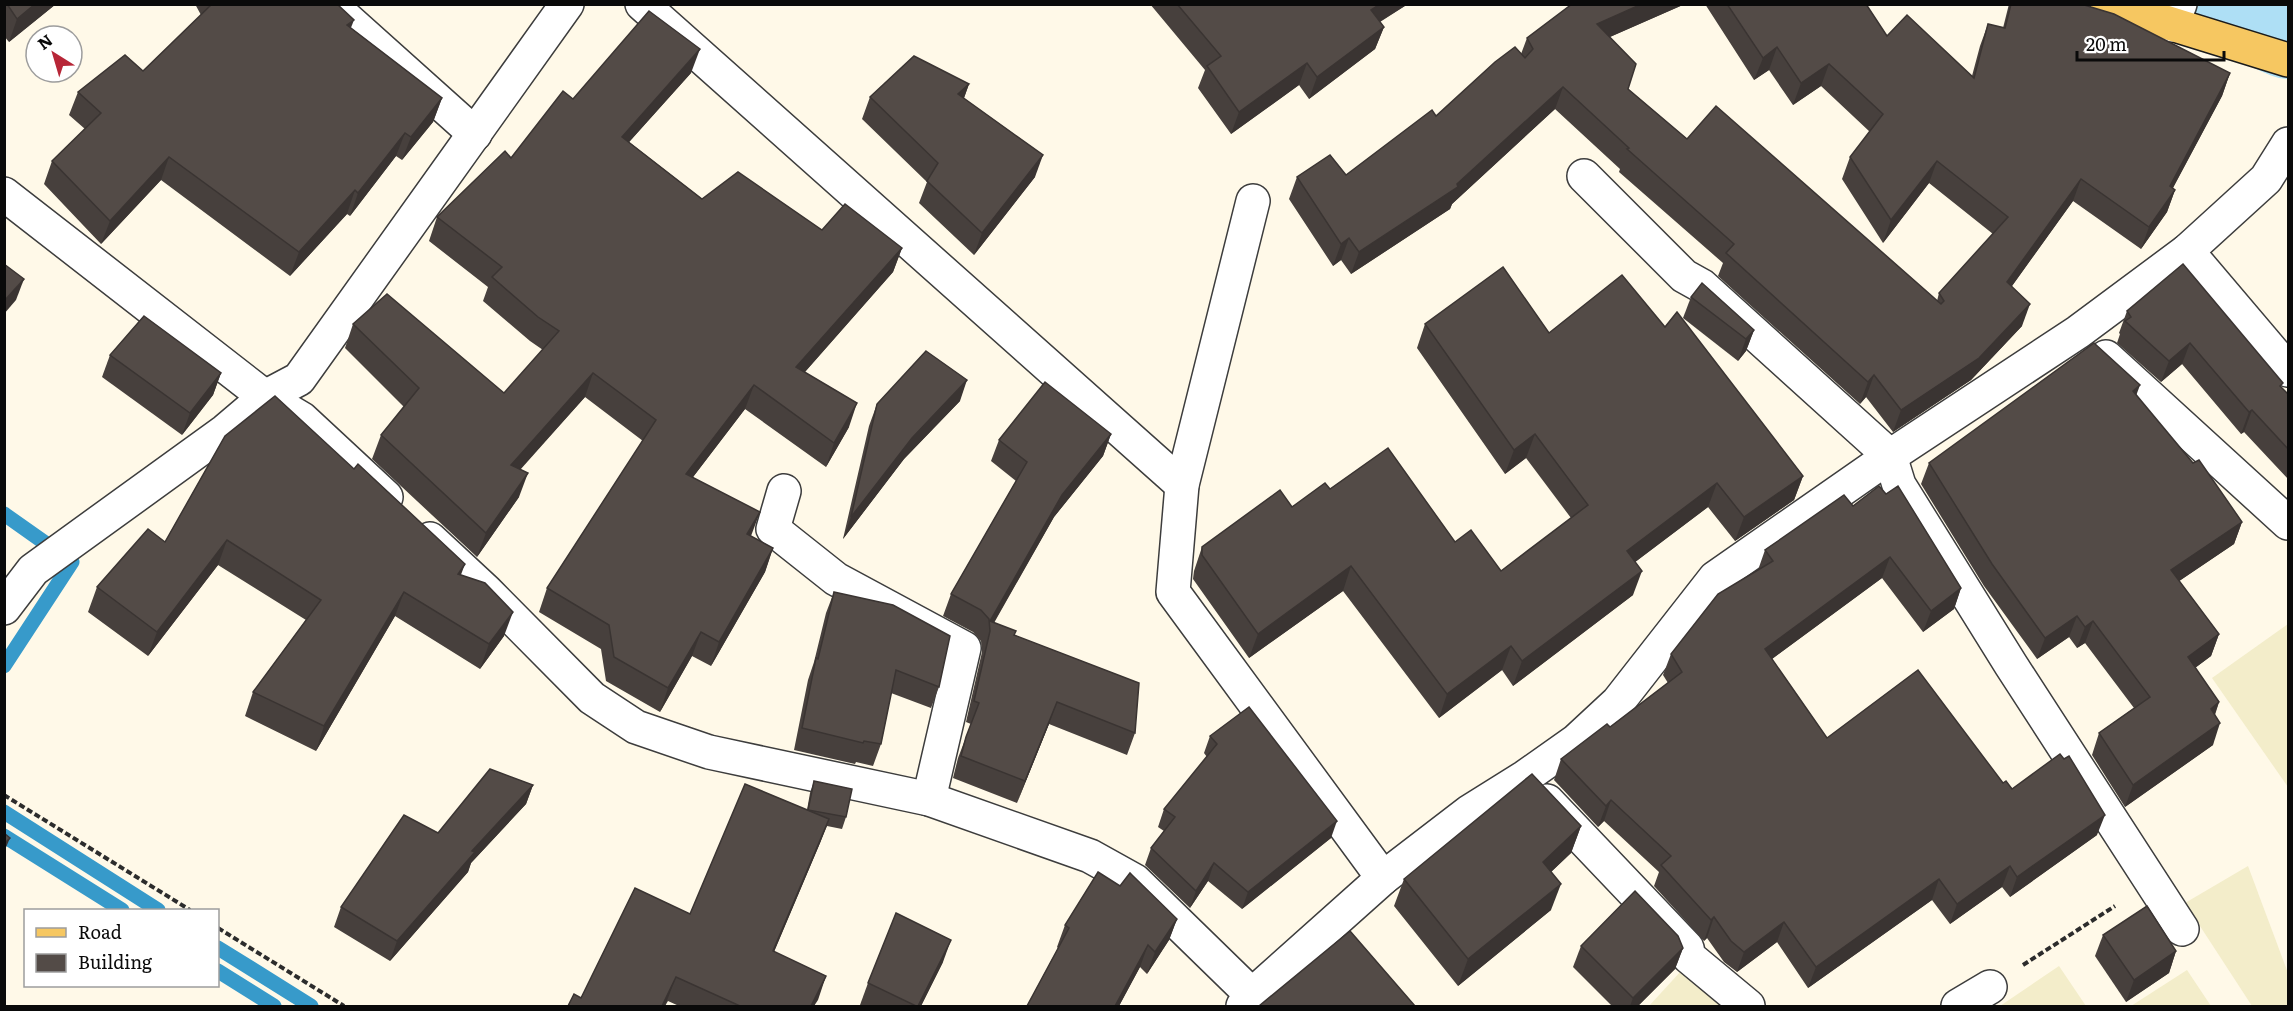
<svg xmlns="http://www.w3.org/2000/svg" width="2293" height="1011" font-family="Literata,serif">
  <rect width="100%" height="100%" fill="#fff9e8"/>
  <g fill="#f3edca">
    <path d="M 2288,624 L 2288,787 L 2212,678 Z"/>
    <path d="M 2248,866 L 2288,973 L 2288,1006 L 2252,1006 L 2185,903 Z"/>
    <path d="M 2059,966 L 2086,1006 L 2000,1006 Z"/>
    <path d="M 1682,970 L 1722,1006 L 1649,1006 Z"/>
    <path d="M 2187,970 L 2211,1006 L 2131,1006 Z"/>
  </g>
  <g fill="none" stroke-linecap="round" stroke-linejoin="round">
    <g stroke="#379aca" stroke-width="15">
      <path d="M 4,514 L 72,562 L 4,666"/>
      <path d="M 4,812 L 158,910"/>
      <path d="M 4,836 L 122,910"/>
      <path d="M 218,948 L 311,1006"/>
      <path d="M 218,971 L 274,1006"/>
    </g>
    <path stroke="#aedff5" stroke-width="88" d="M 2217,4 L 2288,35"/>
    <g stroke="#3d3d3d" stroke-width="36">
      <g id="minor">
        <path d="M 330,4 L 475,134"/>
        <path d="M 642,4 L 1182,485"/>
        <path d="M 2172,25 L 2180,4"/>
        <path d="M 1584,176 L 1684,276 L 1702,286 L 1890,456 L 1899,485 L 2011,665 L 2182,929"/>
        <path d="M 4,194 L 265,397 L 302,419 L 386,497"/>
        <path d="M 1253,201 L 1182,485 L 1173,592 L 1383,878"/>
        <path d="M 2187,251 L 2288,370"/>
        <path d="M 2106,357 L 2288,523"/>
        <path d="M 784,491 L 773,529 L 836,579 L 964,648 L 929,799"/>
        <path d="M 430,539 L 486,591 L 592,698 L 636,727 L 709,752 L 929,799 L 1090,856 L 1135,881 L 1252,995"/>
        <path d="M 4,608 L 33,570 L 225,431 L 265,397 L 299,379 L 567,4"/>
        <path d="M 1547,801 L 1687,948 L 1689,957 L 1748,1006"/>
        <path d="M 1243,1006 L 1252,995 L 1383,878 L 1469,812 L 1525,777 L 1576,741 L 1618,702 L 1715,578 L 1890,456 L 2078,332 L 2187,251 L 2266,179 L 2288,144"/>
        <path d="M 1958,1006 L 1990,987"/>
      </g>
    </g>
    <g stroke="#1b1b1b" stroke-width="36">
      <path id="major" d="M 2107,4 L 2288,60"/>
    </g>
    <g stroke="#2c2c2c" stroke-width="4" stroke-dasharray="6 3" stroke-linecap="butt">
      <path d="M 4,795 L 190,910"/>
      <path d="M 218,928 L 344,1006"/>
      <path d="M 2023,965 L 2115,906"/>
    </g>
    <use href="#minor" stroke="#fff" stroke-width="33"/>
    <use href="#major" stroke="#f6c761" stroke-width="33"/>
  </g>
  <g fill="#47403d">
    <path d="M 4,4 L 56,4 L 9,42 L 4,36 Z"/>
    <path d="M 195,4 L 337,4 L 351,28 L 442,98 L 433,122 L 402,160 L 396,156 L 350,216 L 347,214 L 290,276 L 161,180 L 101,244 L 44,184 L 52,161 L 85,129 L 69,115 L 78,92 L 143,71 L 201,15 Z"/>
    <path d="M 1150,4 L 1408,4 L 1380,22 L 1384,27 L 1375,49 L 1309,99 L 1299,85 L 1231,134 L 1198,88 L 1205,70 Z"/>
    <path d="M 1572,4 L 1685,4 L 1610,37 L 1628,89 L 1687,139 L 1937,301 L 1939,293 L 1993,234 L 1929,183 L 1883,243 L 1842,179 L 1850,157 L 1870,132 L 1821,86 L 1793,105 L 1769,70 L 1754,80 L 1705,4 L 1866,4 L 1887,36 L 1972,76 L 1980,46 L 1988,24 L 2003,28 L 2009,4 L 2081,4 L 2230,73 L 2222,96 L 2173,188 L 2175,190 L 2167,212 L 2141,249 L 2073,201 L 2012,286 L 2022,326 L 1971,380 L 1893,432 L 1866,397 L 1860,404 L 1718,276 L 1723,263 L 1619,172 L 1620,169 L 1555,109 L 1452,204 L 1450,209 L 1351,274 L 1341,260 L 1333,266 L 1289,199 L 1297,177 L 1346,175 L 1436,116 L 1521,54 L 1527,38 Z"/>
    <path d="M 691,73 L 629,142 L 702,199 L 822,230 L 902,248 L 893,272 L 805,372 L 849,427 L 826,467 L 745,409 L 693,477 L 751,536 L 773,548 L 765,572 L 711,666 L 692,656 L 660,712 L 606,681 L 601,649 L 539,612 L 547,588 L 643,441 L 585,397 L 520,469 L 519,497 L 477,557 L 372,459 L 381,435 L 404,407 L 345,348 L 353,324 L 504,393 L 543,350 L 530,341 L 483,301 L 488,287 L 429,241 L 437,217 L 511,158 L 573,99 Z"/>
    <path d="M 969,84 L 964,98 L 1035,177 L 974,255 L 919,203 L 927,182 L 862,119 L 870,97 Z"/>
    <path d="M 1691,297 L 1754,330 L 1746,351 L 1738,361 L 1683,318 Z"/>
    <path d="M 2127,311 L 2282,388 L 2289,395 L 2289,480 L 2244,432 L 2241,434 L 2182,364 L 2161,382 L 2117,343 L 2120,334 L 2119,333 Z"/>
    <path d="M 1425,324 L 1549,333 L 1665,327 L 1803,476 L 1794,500 L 1735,541 L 1708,507 L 1635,562 L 1633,595 L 1513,686 L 1502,670 L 1439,718 L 1343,591 L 1249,658 L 1193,579 L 1194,571 L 1202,547 L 1330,489 L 1455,542 L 1501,571 L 1571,518 L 1526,458 L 1505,474 L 1417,348 Z"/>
    <path d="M 110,355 L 221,373 L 213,395 L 182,435 L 102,377 Z"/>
    <path d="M 2136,395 L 2242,522 L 2234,544 L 2179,581 L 2219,634 L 2211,656 L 2195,668 L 2219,702 L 2215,715 L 2213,745 L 2125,807 L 2092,755 L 2099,733 L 2134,708 L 2085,643 L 2077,648 L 2069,637 L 2037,659 L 1984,586 L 1921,484 L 1929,463 Z"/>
    <path d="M 960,401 L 904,459 L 843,539 L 869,426 L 877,404 Z"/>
    <path d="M 1111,434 L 1103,456 L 1054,517 L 994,623 L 1014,635 L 1135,733 L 1127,755 L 1049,724 L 1017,803 L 953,778 L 958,758 L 971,724 L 966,722 L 982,652 L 981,641 L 973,632 L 943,616 L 951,594 L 1016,481 L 991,461 L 999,440 Z"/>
    <path d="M 225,436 L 461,575 L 504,636 L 480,669 L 395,616 L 316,751 L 245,716 L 253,692 L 306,620 L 218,565 L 148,656 L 88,612 L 97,587 L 165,542 Z"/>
    <path d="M 1853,506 L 1961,588 L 1954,609 L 1923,632 L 1882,578 L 1772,659 L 1827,738 L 2003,783 L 2097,835 L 2010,897 L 2002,887 L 1950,924 L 1932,900 L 1808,988 L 1777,942 L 1737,972 L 1724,962 L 1707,938 L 1704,941 L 1654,886 L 1659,872 L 1604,821 L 1598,827 L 1554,780 L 1561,759 L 1610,727 L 1668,683 L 1663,675 L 1671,654 L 1758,570 L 1765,550 Z"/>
    <path d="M 834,592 L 939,687 L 931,708 L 891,693 L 881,744 L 873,766 L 856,762 L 855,764 L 794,750 L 808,680 L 814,662 L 826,613 Z"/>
    <path d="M 1210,736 L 1331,838 L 1242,909 L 1208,881 L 1190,908 L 1145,865 L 1151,848 L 1164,831 L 1158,827 L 1164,809 L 1207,757 L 1204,753 Z"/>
    <path d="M 814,781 L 846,817 L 842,829 L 827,826 L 820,843 L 774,952 L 826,976 L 814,1006 L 679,1006 L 668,1001 L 665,1006 L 568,1006 L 581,998 L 690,914 L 807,810 L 810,793 Z"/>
    <path d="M 533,785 L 526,804 L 471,863 L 468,872 L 390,961 L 334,927 L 341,907 L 438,833 Z"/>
    <path d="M 1581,826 L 1571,853 L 1551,872 L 1551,910 L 1458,986 L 1394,906 L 1404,879 Z"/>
    <path d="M 1120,886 L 1177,919 L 1169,940 L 1147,974 L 1140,967 L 1119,1006 L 1027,1006 L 1058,948 L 1057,947 L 1065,925 Z"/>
    <path d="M 2103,935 L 2176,951 L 2169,973 L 2126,1002 L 2095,956 Z"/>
    <path d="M 1581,946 L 1683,948 L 1675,969 L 1638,1006 L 1612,1006 L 1573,967 Z"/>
    <path d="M 943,962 L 921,1006 L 864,1006 L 860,1005 L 868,983 Z"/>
  </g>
  <g fill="#3a3432">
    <path d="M 35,4 L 56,4 L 9,42 L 17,19 Z"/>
    <path d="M 1380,4 L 1408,4 L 1363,32 L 1371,10 Z"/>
    <path d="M 1642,4 L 1685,4 L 1589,46 L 1597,24 Z"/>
    <path d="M 354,20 L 345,43 L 347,25 Z"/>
    <path d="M 1384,27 L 1375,49 L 1309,99 L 1317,77 Z"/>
    <path d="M 1777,47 L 1769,70 L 1754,80 L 1763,58 Z"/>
    <path d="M 700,49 L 691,73 L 613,160 L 622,137 Z"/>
    <path d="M 1307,63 L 1299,85 L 1231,134 L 1239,112 Z"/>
    <path d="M 1829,64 L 1821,86 L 1793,105 L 1801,83 Z"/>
    <path d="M 2230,73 L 2222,96 L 2162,208 L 2175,190 L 2167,212 L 2141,249 L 2149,227 Z"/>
    <path d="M 969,84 L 961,106 L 958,94 Z"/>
    <path d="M 1563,87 L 1555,109 L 1452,204 L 1450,209 L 1351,274 L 1359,252 L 1457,184 Z"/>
    <path d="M 442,98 L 433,122 L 402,160 L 411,137 Z"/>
    <path d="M 405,133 L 396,156 L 350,216 L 358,193 Z"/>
    <path d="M 1043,155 L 1035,177 L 974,255 L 982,233 Z"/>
    <path d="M 169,157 L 161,180 L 101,244 L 110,221 Z"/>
    <path d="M 1937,161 L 1929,183 L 1883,243 L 1891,220 Z"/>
    <path d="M 2081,179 L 2073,201 L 1999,304 L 2007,282 Z"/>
    <path d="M 355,190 L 347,214 L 290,276 L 299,252 Z"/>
    <path d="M 1349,238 L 1341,260 L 1333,266 L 1341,244 Z"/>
    <path d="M 902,248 L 893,272 L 788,391 L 796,367 Z"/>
    <path d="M 24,279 L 16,300 L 4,314 L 4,301 Z"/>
    <path d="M 2030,304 L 2022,326 L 1971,380 L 1893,432 L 1901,410 Z"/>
    <path d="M 1754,330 L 1746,351 L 1738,361 L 1746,339 Z"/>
    <path d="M 2190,343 L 2182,364 L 2161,382 L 2169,361 Z"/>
    <path d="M 221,373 L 213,395 L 182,435 L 190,413 Z"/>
    <path d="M 593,373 L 585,397 L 503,489 L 511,465 Z"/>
    <path d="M 1874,375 L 1866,397 L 1860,404 L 1868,382 Z"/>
    <path d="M 967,380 L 960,401 L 904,459 L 843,539 L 851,517 L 912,438 Z"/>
    <path d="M 754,385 L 745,409 L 677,498 L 686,474 Z"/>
    <path d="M 2140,385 L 2132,407 L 2133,391 Z"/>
    <path d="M 857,403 L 849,427 L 826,467 L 834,443 Z"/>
    <path d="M 2252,410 L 2244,432 L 2241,434 L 2249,412 Z"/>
    <path d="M 1111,434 L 1103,456 L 1054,517 L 990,629 L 989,623 L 1062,495 Z"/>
    <path d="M 1535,434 L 1526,458 L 1505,474 L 1514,450 Z"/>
    <path d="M 528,473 L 519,497 L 477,557 L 486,533 Z"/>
    <path d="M 1803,476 L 1794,500 L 1735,541 L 1744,517 Z"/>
    <path d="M 1717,483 L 1708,507 L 1618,575 L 1627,551 Z"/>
    <path d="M 760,512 L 751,536 L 747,534 Z"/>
    <path d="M 2242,522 L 2234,544 L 2163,592 L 2171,570 Z"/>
    <path d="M 227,540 L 218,565 L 148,656 L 157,632 Z"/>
    <path d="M 773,548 L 765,572 L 711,666 L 719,642 Z"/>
    <path d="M 1890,557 L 1882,578 L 1757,670 L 1765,649 Z"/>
    <path d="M 465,564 L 456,588 L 458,574 Z"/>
    <path d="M 1351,566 L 1343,591 L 1249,658 L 1258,634 Z"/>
    <path d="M 1642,571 L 1633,595 L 1513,686 L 1522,661 Z"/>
    <path d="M 1961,588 L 1954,609 L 1923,632 L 1931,611 Z"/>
    <path d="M 404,592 L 395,616 L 316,751 L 324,726 Z"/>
    <path d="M 513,612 L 504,636 L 480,669 L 489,644 Z"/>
    <path d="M 2077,616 L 2069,637 L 2037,659 L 2045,638 Z"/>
    <path d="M 2093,621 L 2085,643 L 2077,648 L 2085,627 Z"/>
    <path d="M 701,632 L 692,656 L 660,712 L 668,688 Z"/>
    <path d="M 2219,634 L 2211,656 L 2180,679 L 2188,657 Z"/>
    <path d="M 1511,646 L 1502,670 L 1439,718 L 1447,694 Z"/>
    <path d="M 1057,702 L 1049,724 L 1017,803 L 1025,781 Z"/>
    <path d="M 2219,702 L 2211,724 L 2211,709 Z"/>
    <path d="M 2220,723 L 2213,745 L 2125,807 L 2133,785 Z"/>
    <path d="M 533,785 L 526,804 L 471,863 L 468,872 L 390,961 L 397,941 L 472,851 Z"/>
    <path d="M 1611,800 L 1604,821 L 1598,827 L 1606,806 Z"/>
    <path d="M 2105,815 L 2097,835 L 2010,897 L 2017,877 Z"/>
    <path d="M 829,819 L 820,843 L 764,975 L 773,951 Z"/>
    <path d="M 1337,821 L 1331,838 L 1242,909 L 1248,892 Z"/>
    <path d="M 1581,826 L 1571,853 L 1533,889 L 1543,862 Z"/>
    <path d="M 10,838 L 4,852 L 4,844 Z"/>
    <path d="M 1214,863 L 1208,881 L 1190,908 L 1196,891 Z"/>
    <path d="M 2010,866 L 2002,887 L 1950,924 L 1957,904 Z"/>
    <path d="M 1939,879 L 1932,900 L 1808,988 L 1816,967 Z"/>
    <path d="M 1561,884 L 1551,910 L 1458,986 L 1468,959 Z"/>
    <path d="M 1714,917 L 1707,938 L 1704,941 L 1711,920 Z"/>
    <path d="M 1177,919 L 1169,940 L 1147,974 L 1155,952 Z"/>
    <path d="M 1784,922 L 1777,942 L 1737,972 L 1744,952 Z"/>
    <path d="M 951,940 L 943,962 L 921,1006 L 918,1006 Z"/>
    <path d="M 1148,945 L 1140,967 L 1119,1006 L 1115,1006 Z"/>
    <path d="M 1683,948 L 1675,969 L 1638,1006 L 1630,1006 L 1633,998 Z"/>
    <path d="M 2176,951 L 2169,973 L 2126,1002 L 2134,980 Z"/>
    <path d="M 826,976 L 818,1000 L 814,1006 L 811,1006 Z"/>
    <path d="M 676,977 L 665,1006 L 662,1006 Z"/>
  </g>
  <g fill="#534b47" stroke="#3a3432" stroke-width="1.5">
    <path d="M 7,4 L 35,4 L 17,19 Z"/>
    <path d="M 212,4 L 337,4 L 354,20 L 347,25 L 442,98 L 411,137 L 405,133 L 358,193 L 355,190 L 299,252 L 169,157 L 110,221 L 52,161 L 101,113 L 78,92 L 125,55 L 143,71 Z"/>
    <path d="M 1177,4 L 1380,4 L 1371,10 L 1384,27 L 1317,77 L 1307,63 L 1239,112 L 1207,66 L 1221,56 Z"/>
    <path d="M 1572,4 L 1642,4 L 1597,24 L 1636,64 L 1628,89 L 1687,139 L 1716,106 L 1941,304 L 1944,301 L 1939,293 L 2008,217 L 1937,161 L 1891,220 L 1850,157 L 1883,114 L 1829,64 L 1801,83 L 1777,47 L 1763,58 L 1727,4 L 1866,4 L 1887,36 L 1907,15 L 1974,78 L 1988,24 L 2005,28 L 2011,4 L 2081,4 L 2114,14 L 2230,73 L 2170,186 L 2175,190 L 2149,227 L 2081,179 L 2007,282 L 2030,304 L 1979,358 L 1901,410 L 1874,375 L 1868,382 L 1726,253 L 1734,244 L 1627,149 L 1629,148 L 1563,87 L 1457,184 L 1458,187 L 1359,252 L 1349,238 L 1341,244 L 1297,177 L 1330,155 L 1346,175 L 1432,110 L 1436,116 L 1495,62 L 1515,47 L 1525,58 L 1533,49 L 1527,38 Z"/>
    <path d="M 649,11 L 700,49 L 622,137 L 702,199 L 738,172 L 822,230 L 845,204 L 902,248 L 796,367 L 857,403 L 834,443 L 754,385 L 686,474 L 760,512 L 747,534 L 773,548 L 719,642 L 701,632 L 668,688 L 614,657 L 609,625 L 547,588 L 656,420 L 593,373 L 511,465 L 528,473 L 486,533 L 381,435 L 419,388 L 353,324 L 387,294 L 504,393 L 559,331 L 538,317 L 492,277 L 502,267 L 437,217 L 505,151 L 511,158 L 563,91 L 573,99 Z"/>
    <path d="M 914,56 L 969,84 L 958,94 L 1043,155 L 982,233 L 927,181 L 938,163 L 870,97 Z"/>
    <path d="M 4,264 L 24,279 L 4,301 Z"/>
    <path d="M 2183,264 L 2283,383 L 2280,386 L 2289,395 L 2289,450 L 2252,410 L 2249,412 L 2190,343 L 2169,361 L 2125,321 L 2131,317 L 2127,311 Z"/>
    <path d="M 1503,267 L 1549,333 L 1622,275 L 1665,327 L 1677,312 L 1803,476 L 1744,517 L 1717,483 L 1627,551 L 1642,571 L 1522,661 L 1511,646 L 1447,694 L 1351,566 L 1258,634 L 1202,555 L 1202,547 L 1280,490 L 1292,507 L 1325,483 L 1330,489 L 1388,448 L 1455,542 L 1471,530 L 1501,571 L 1588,505 L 1535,434 L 1514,450 L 1425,324 Z"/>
    <path d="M 1702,283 L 1754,330 L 1746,339 L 1691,297 Z"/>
    <path d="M 144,316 L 221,373 L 190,413 L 110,355 Z"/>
    <path d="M 2094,343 L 2140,385 L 2133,391 L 2193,463 L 2199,460 L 2242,522 L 2171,570 L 2219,634 L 2188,657 L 2219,702 L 2211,709 L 2220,723 L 2133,785 L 2099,733 L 2150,697 L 2093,621 L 2085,627 L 2077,616 L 2045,638 L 1992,564 L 1929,463 Z"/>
    <path d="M 926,351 L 967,380 L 912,438 L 851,517 L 877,404 Z"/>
    <path d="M 1045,382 L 1111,434 L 1062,495 L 990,621 L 1016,631 L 1014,635 L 1139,683 L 1135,733 L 1057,702 L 1025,781 L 961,756 L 966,737 L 979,703 L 974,701 L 990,631 L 989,619 L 981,610 L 951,594 L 1027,462 L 999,440 Z"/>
    <path d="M 275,396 L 354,469 L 358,464 L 465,564 L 458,574 L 485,583 L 513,612 L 489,644 L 404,592 L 324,726 L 253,692 L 321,600 L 227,540 L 157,632 L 97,587 L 148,529 L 165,542 L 225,436 Z"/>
    <path d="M 1879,486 L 1886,494 L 1898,486 L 1961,588 L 1931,611 L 1890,557 L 1765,649 L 1827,738 L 1918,670 L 2003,783 L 2006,781 L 2012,789 L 2060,754 L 2064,759 L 2069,756 L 2105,815 L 2017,877 L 2010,866 L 1957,904 L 1939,879 L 1816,967 L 1784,922 L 1744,952 L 1731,941 L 1714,917 L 1711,920 L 1661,865 L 1671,856 L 1611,800 L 1606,806 L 1561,759 L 1607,724 L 1610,727 L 1682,672 L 1671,654 L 1718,594 L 1773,561 L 1765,550 L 1844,495 L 1853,506 Z"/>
    <path d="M 834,592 L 893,605 L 950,636 L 939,687 L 896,670 L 881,744 L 864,741 L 863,743 L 802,728 L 816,658 L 818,659 Z"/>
    <path d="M 1249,707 L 1337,821 L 1248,892 L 1214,863 L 1196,891 L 1151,848 L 1175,817 L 1164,809 L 1217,744 L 1210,736 Z"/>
    <path d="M 490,769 L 533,785 L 472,851 L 475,852 L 397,941 L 341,907 L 404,815 L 438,833 Z"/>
    <path d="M 1532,774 L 1581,826 L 1543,862 L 1561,884 L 1468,959 L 1404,879 Z"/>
    <path d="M 814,781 L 852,789 L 846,817 L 808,810 Z"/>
    <path d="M 745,784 L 829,819 L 773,951 L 826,976 L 811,1006 L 740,1006 L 676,977 L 662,1006 L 568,1006 L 574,994 L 581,998 L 635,888 L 690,914 Z"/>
    <path d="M 4,833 L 10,838 L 4,844 Z"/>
    <path d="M 1098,872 L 1120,886 L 1130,873 L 1132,875 L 1177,919 L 1155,952 L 1148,945 L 1115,1006 L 1027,1006 L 1069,928 L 1065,925 Z"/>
    <path d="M 1635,891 L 1678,936 L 1683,948 L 1633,998 L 1581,946 Z"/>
    <path d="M 2147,906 L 2176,951 L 2134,980 L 2103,935 Z"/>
    <path d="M 896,913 L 951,940 L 918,1006 L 916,1006 L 868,983 Z"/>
    <path d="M 1350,931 L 1415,1006 L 1259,1006 Z"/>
  </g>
  <rect width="2293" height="1011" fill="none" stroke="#0a0a0a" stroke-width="12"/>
  <rect x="24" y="909" width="195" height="78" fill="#ffffff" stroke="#9d9d9d" stroke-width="1.5"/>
  <rect x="36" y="928" width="30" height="9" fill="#f6c761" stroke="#9d9d9d" stroke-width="1.5"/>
  <text x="78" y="939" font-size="18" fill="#0a0a0a">Road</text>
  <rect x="36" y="954" width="30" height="18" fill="#534b47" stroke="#9d9d9d" stroke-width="1.5"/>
  <text x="78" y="969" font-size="18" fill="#0a0a0a">Building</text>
  <g transform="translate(54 54) rotate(323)"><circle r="28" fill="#ffffff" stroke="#9d9d9d" stroke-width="1.5"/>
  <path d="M0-4.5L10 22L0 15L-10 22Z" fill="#b72637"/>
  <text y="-9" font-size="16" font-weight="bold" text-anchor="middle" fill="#0a0a0a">N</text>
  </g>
  <path d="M2077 51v9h147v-9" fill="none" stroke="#0a0a0a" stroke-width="3"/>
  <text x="2086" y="51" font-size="18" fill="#0a0a0a" stroke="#ffffff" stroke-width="4.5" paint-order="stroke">20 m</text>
</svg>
